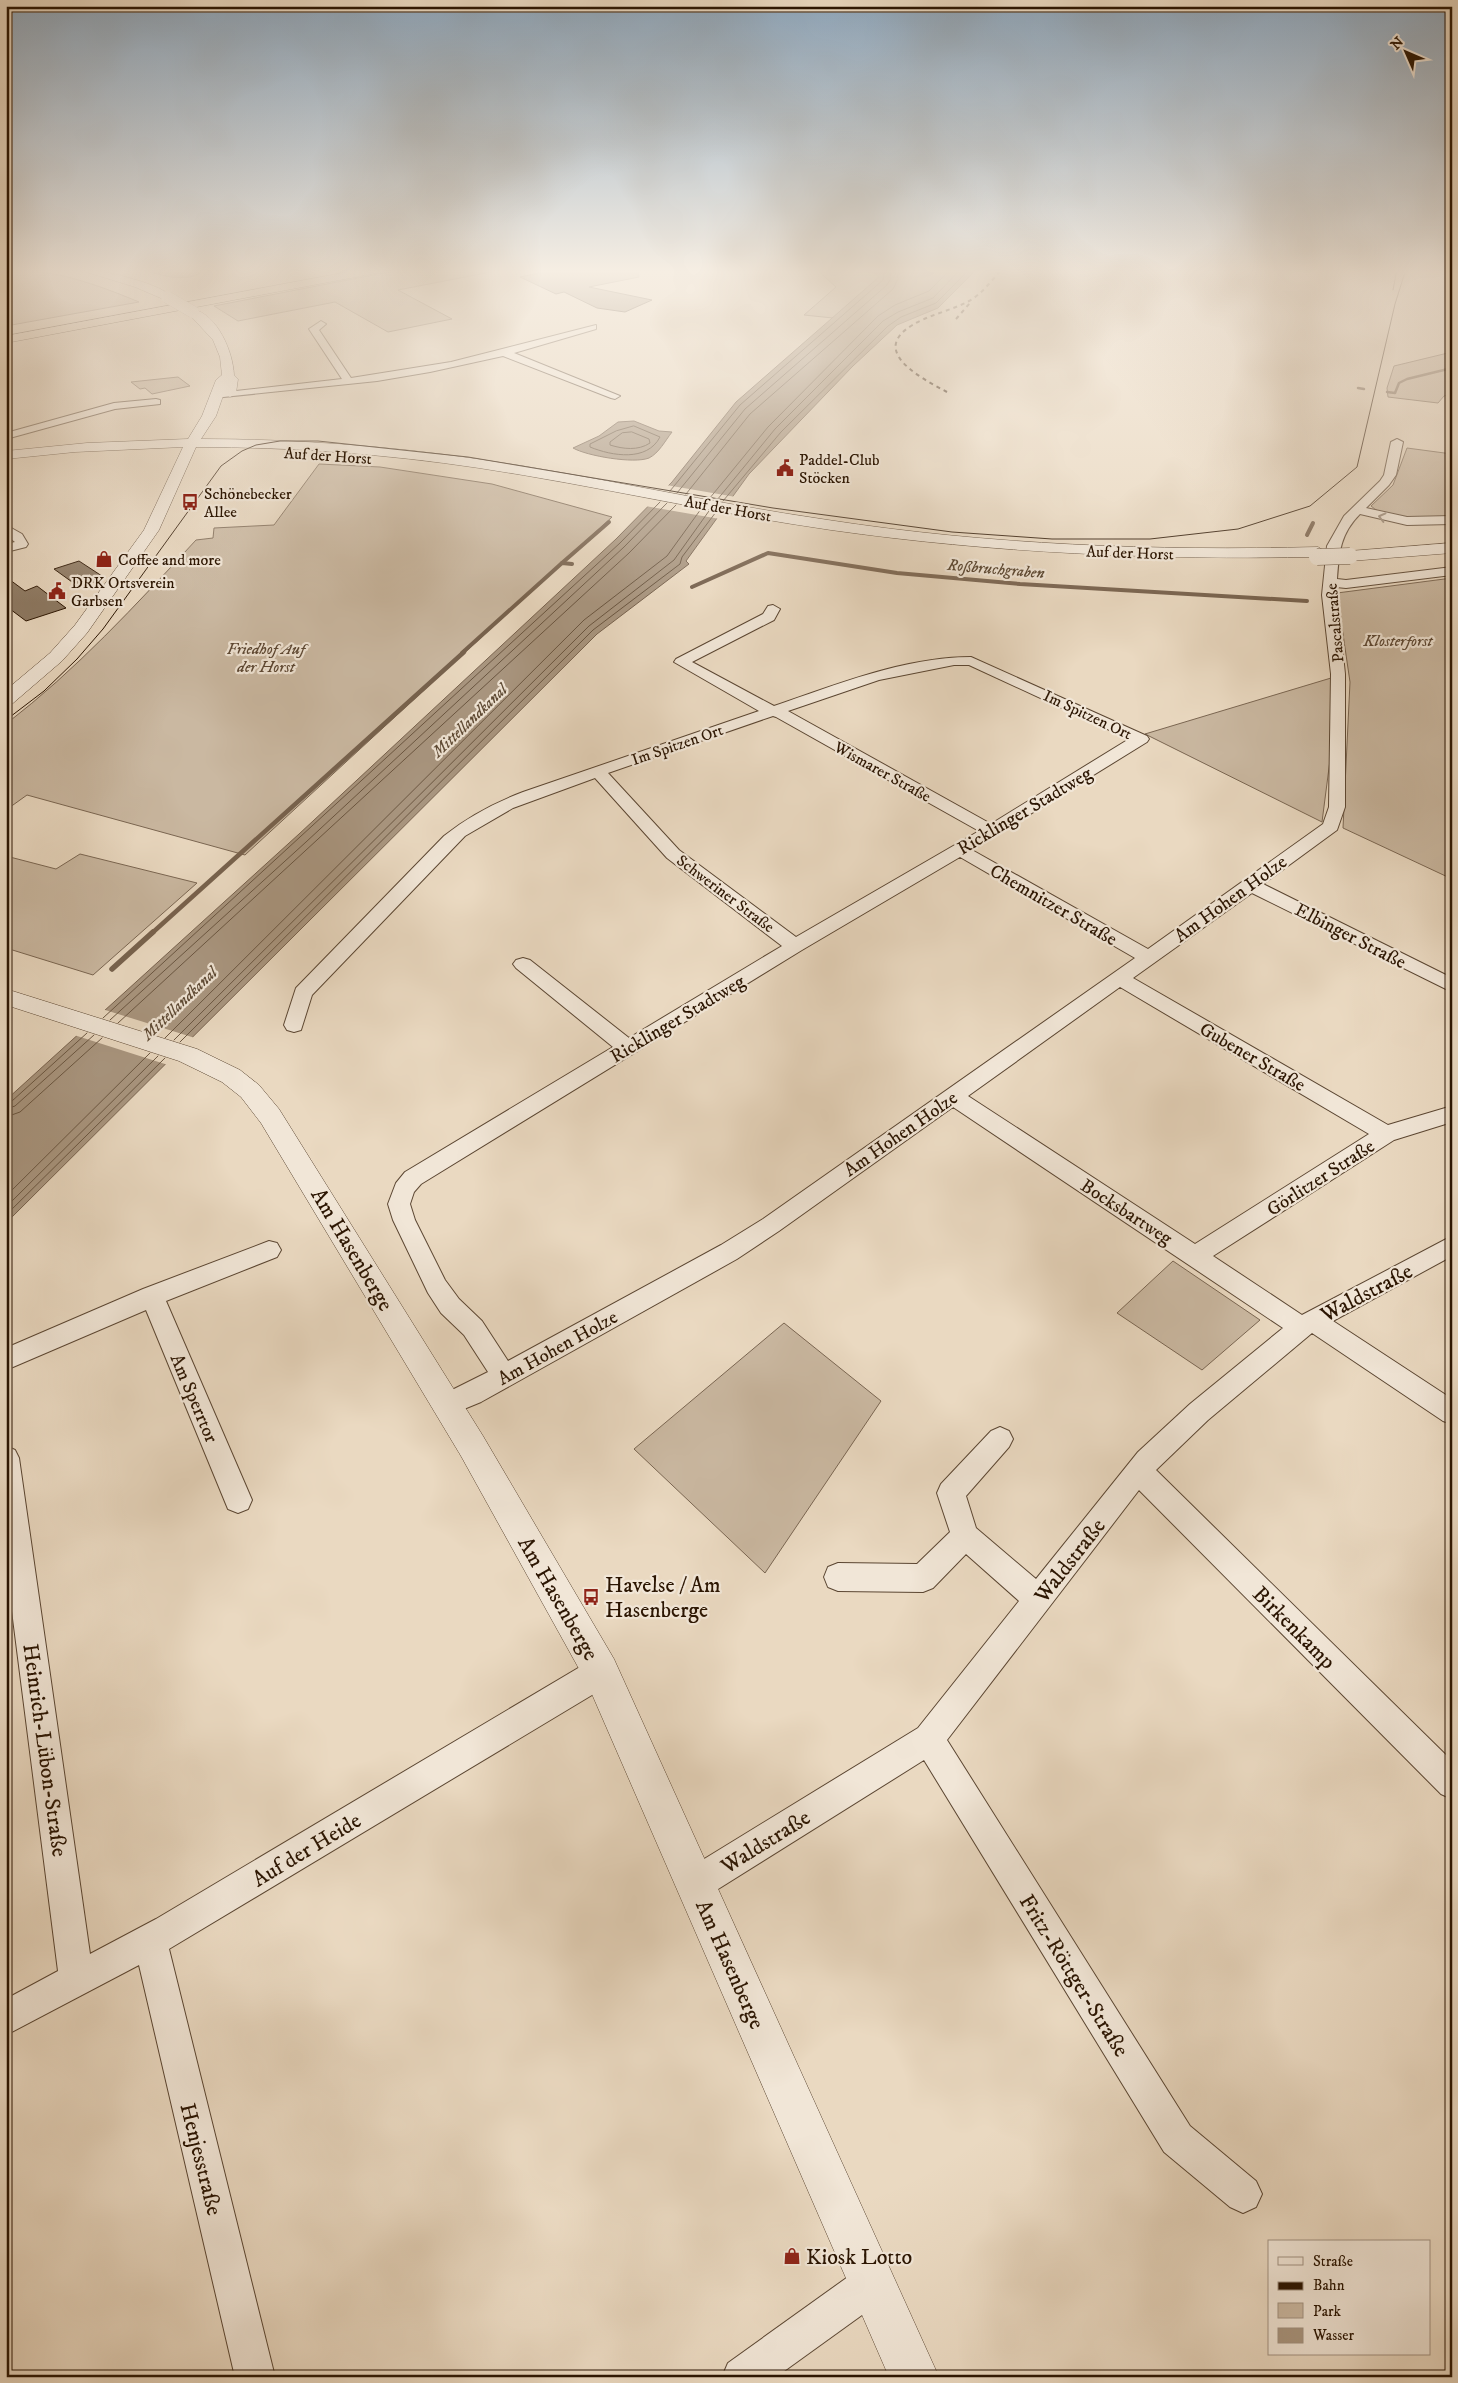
<svg xmlns="http://www.w3.org/2000/svg" width="1458" height="2383" font-family="'IM FELL DW Pica',serif">
  <rect width="100%" height="100%" fill="#ead9c1"/>
  <filter id="stains"><feTurbulence type="fractalNoise" baseFrequency=".004" numOctaves="4"/><feColorMatrix values="0 0 0 0 .2 0 0 0 0 .09 0 0 0 0 .02 0 0 0 .5 -.17"/></filter>
  <radialGradient id="worn" r=".72"><stop offset=".6" stop-color="#630" stop-opacity="0"/><stop offset="1" stop-color="#630" stop-opacity=".3"/></radialGradient>
  <g fill="#cab8a1" stroke="#7a6652">
    <path d="M 6,269 C 53,269 96,284 139,302 L 6,326 Z"/>
    <path d="M 404,269 L 488,269 L 486,271 L 491,272 L 398,290 L 452,319 L 388,332 L 335,302 L 238,321 L 214,306 Z"/>
    <path d="M 816,269 L 870,269 L 880,276 L 833,318 L 804,315 L 836,287 Z"/>
    <path d="M 1452,352 L 1452,394 L 1444,396 L 1438,403 L 1388,397 L 1387,388 L 1394,366 Z"/>
    <path d="M 178,377 L 190,386 L 152,394 L 145,388 L 140,389 L 131,382 Z"/>
    <path d="M 1407,448 L 1452,454 L 1452,517 C 1428,519 1390,523 1371,506 L 1393,485 Z"/>
    <path d="M 319,464 L 380,467 L 492,484 L 612,517 L 245,855 L 27,795 L 6,810 L 6,724 C 76,670 136,605 196,540 L 213,538 L 214,528 L 274,525 Z"/>
    <path d="M 1452,578 L 1452,879 L 1343,828 L 1350,682 L 1337,593 Z"/>
    <path d="M 1341,675 L 1322,822 L 1145,734 Z"/>
    <path d="M 80,854 L 197,883 L 93,975 L 6,948 L 6,856 L 56,869 Z"/>
    <path d="M 1173,1261 L 1260,1320 L 1202,1370 L 1117,1313 Z"/>
    <path d="M 784,1323 L 881,1401 L 765,1573 L 634,1449 Z"/>
  </g>
  <g fill="#a99680" stroke="#77624e">
    <path d="M 139,269 L 200,269 L 202,272 C 184,284 158,274 139,269 Z"/>
    <path d="M 870,269 L 977,269 L 938,308 L 897,325 L 853,366 L 749,474 L 686,561 L 689,564 L 597,634 L 6,1223 L 6,1100 L 299,834 L 616,539 L 672,482 L 736,402 L 879,277 Z"/>
    <path d="M 634,421 L 659,431 L 672,432 C 665,441 659,453 649,458 C 634,464 587,456 573,448 L 599,436 L 618,422 Z"/>
  </g>
  <g fill="#ead9c1">
    <path d="M 666,485 L 736,497 L 720,519 L 645,506 Z"/>
    <path d="M 102,1009 L 195,1038 L 168,1065 L 74,1035 Z"/>
  </g>
  <g fill="none" stroke-linecap="round" stroke-linejoin="round">
    <g stroke="#6a5641" stroke-width="1">
      <path d="M 634,426 L 660,437 C 647,462 612,456 590,447 L 590,444 L 616,431 Z"/>
      <path d="M 632,432 L 649,439 L 650,443 C 638,451 623,449 610,445 L 610,442 L 622,433 Z"/>
      <path d="M 670,491 L 740,405 L 883,280 L 884,274 L 879,269"/>
      <path d="M 677,493 L 745,409 L 887,285 L 891,278 L 889,269"/>
      <path d="M 686,494 L 750,414 L 893,289 L 898,279 L 897,269"/>
      <path d="M 709,499 L 768,427 L 878,316 L 895,305 L 929,291 L 951,269"/>
      <path d="M 717,500 L 775,429 L 883,321 L 898,312 L 933,298 L 961,269"/>
      <path d="M 723,501 L 781,432 L 888,326 L 901,317 L 936,303 L 970,269"/>
      <path d="M 103,1018 L 620,543 L 660,502"/>
      <path d="M 110,1020 L 306,842 L 624,547 L 667,503"/>
      <path d="M 118,1023 L 629,553 L 676,505"/>
      <path d="M 165,1038 L 584,620 L 667,556 L 701,509"/>
      <path d="M 174,1040 L 589,626 L 674,560 L 709,511"/>
      <path d="M 180,1042 L 593,630 L 680,564 L 682,557 L 716,512"/>
      <path d="M 6,1103 L 12,1101 L 87,1033"/>
      <path d="M 6,1109 L 15,1106 L 94,1035"/>
      <path d="M 6,1117 L 20,1112 L 102,1038"/>
      <path d="M 6,1196 L 150,1053"/>
      <path d="M 6,1207 L 158,1056"/>
      <path d="M 6,1215 L 165,1058"/>
    </g>
    <g stroke="#77624e" stroke-width="2.5">
      <path d="M 1358,388 L 1364,389"/>
      <path d="M 1387,392 L 1395,393 L 1399,383 L 1407,379 L 1452,368"/>
    </g>
    <g stroke="#77624e" stroke-width="4">
      <path d="M 1307,535 L 1313,523"/>
      <path d="M 562,563 L 609,522"/>
      <path d="M 692,587 L 768,553 L 897,573 L 1020,584 L 1307,601"/>
      <path d="M 462,653 L 562,563 L 572,564"/>
    </g>
    <path stroke="#77624e" stroke-width="4.5" d="M 151,934 L 464,652"/>
    <path stroke="#77624e" stroke-width="5.5" d="M 112,969 L 153,932"/>
  </g>
  <g fill="#8e7b65" stroke="#2b1502">
    <path d="M 558,269 L 638,269 L 639,277 L 589,287 L 652,300 L 625,312 L 597,308 L 564,292 L 556,294 L 520,277 Z"/>
    <path d="M 79,561 L 105,578 L 79,587 L 54,569 Z"/>
    <path d="M 6,577 L 25,591 L 37,586 L 66,608 L 26,621 L 6,606 Z"/>
  </g>
  <g fill="none" stroke-linecap="round" stroke-linejoin="round">
    <g stroke="#5b4632" stroke-width="2">
      <g id="minor">
        <path d="M 321,321 L 326,324 L 319,330 L 351,378 L 451,362 L 596,325 L 596,329 L 514,353 L 620,396 L 615,399 L 611,398 L 503,356 L 430,372 L 377,381 L 214,398 L 213,396 L 218,393 L 342,379 L 309,329 Z"/>
        <path d="M 156,399 L 160,400 L 160,404 L 115,409 L 6,439 L 6,433 L 114,403 Z"/>
        <path d="M 1397,439 L 1403,442 L 1396,475 L 1389,485 L 1366,508 L 1407,517 L 1452,516 L 1452,524 L 1407,525 L 1360,514 C 1340,534 1339,553 1337,579 L 1346,580 L 1452,567 L 1452,575 L 1346,588 L 1336,587 L 1345,674 L 1345,807 L 1337,830 L 1263,884 L 1452,978 L 1452,992 L 1252,893 L 1133,978 L 1388,1125 L 1452,1106 L 1452,1122 L 1394,1140 L 1213,1256 L 1302,1315 L 1452,1236 L 1452,1256 L 1333,1321 L 1452,1399 L 1452,1424 L 1443,1421 L 1312,1333 L 1208,1420 L 1156,1470 L 1452,1761 L 1452,1799 L 1441,1794 L 1139,1490 L 947,1740 L 1190,2126 L 1256,2181 L 1262,2194 L 1256,2207 L 1243,2213 L 1230,2207 L 1164,2152 L 924,1760 L 707,1896 L 695,1901 L 683,1896 L 678,1884 L 683,1872 L 918,1728 L 1019,1601 L 966,1554 L 933,1588 L 923,1592 L 838,1591 L 828,1587 L 824,1577 L 828,1567 L 838,1563 L 917,1564 L 950,1532 L 937,1493 L 941,1484 L 991,1431 L 1000,1427 L 1009,1431 L 1013,1439 L 1009,1447 L 966,1496 L 976,1528 L 1036,1579 L 1138,1452 L 1190,1404 L 1283,1328 L 953,1107 L 779,1231 L 737,1259 L 481,1402 L 447,1416 L 438,1413 L 434,1405 L 438,1397 L 488,1372 L 464,1335 L 441,1313 L 428,1293 L 393,1220 L 388,1204 L 396,1183 L 405,1172 L 613,1047 L 516,968 L 513,964 L 516,960 L 523,958 L 530,960 L 629,1038 L 782,946 L 667,858 L 595,778 L 513,808 L 465,836 L 312,995 L 301,1030 L 294,1032 L 287,1030 L 284,1025 L 296,988 L 444,836 C 468,817 494,803 523,792 L 759,711 L 674,662 L 676,659 L 763,614 L 768,606 L 773,605 L 780,609 L 774,620 L 692,662 L 774,706 C 836,685 904,657 971,657 L 1147,736 L 1149,739 L 1147,742 L 972,850 L 1148,949 L 1323,824 L 1329,807 L 1331,674 L 1322,595 L 1327,546 L 1344,516 L 1380,481 L 1384,475 L 1391,442 ZM 954,665 L 969,665 L 1129,739 L 991,824 L 788,711 L 879,680 ZM 773,716 L 776,717 L 979,831 L 796,937 L 679,850 L 608,773 ZM 960,857 L 1135,958 L 763,1219 L 721,1245 L 508,1361 L 482,1321 L 459,1299 L 445,1280 L 415,1220 L 410,1204 L 414,1192 L 421,1184 L 802,950 ZM 1120,987 L 1369,1134 L 1195,1244 L 968,1096 Z"/>
        <path d="M 6,525 L 22,534 L 28,544 L 26,547 L 6,552 L 6,544 L 15,542 L 6,535 Z"/>
        <path d="M 269,1241 L 277,1243 L 281,1250 L 277,1257 L 166,1301 L 252,1500 L 248,1509 L 238,1513 L 228,1509 L 146,1310 L 6,1370 L 6,1348 L 143,1289 Z"/>
        <path d="M 6,1446 L 15,1450 L 19,1458 L 90,1954 L 156,1919 L 590,1661 L 601,1657 L 612,1661 L 616,1672 L 612,1683 L 169,1949 L 275,2377 L 235,2377 L 139,1965 L 6,2035 L 6,1999 L 58,1971 L 6,1564 Z"/>
        <path d="M 873,2263 L 887,2269 L 893,2283 L 887,2297 L 776,2377 L 722,2377 L 728,2363 L 859,2269 Z"/>
      </g>
    </g>
    <g stroke="#5b4632" stroke-width="1">
      <g id="tertiary">
        <path d="M 77,269 C 98,269 158,282 172,297 L 171,299 L 163,299 L 135,287 Z"/>
        <path d="M 193,309 C 218,315 233,352 234,375 L 238,379 L 236,393 L 230,397 L 224,393 L 216,416 L 201,439 C 294,439 386,446 477,459 C 595,476 710,503 828,520 C 990,545 1154,551 1318,547 L 1326,552 L 1318,557 C 1155,560 993,553 831,530 C 713,513 597,486 479,468 C 385,454 291,447 196,447 L 159,530 L 87,633 L 62,661 L 12,704 L 6,705 L 6,690 L 50,653 L 75,625 L 144,530 L 183,447 L 75,452 L 6,459 L 6,451 L 87,443 L 188,439 L 202,416 L 216,380 L 222,375 L 220,357 L 213,340 L 187,312 Z"/>
        <path d="M 1452,543 L 1452,553 L 1350,561 L 1344,559 L 1342,556 L 1344,553 L 1350,551 Z"/>
        <path d="M 6,989 L 197,1049 L 240,1070 L 259,1085 L 279,1109 L 483,1436 L 614,1659 L 939,2377 L 889,2377 L 588,1685 L 461,1456 L 261,1123 L 241,1097 L 222,1082 L 179,1061 L 6,1005 Z"/>
      </g>
    </g>
    <g stroke="#2b1502" stroke-width="1">
      <path id="motorway" d="M 364,269 L 387,269 L 382,272 L 6,343 L 6,336 Z"/>
    </g>
    <use href="#minor" fill="#f1e6d7" fill-rule="evenodd"/>
    <use href="#tertiary" fill="#f1e6d7" fill-rule="evenodd"/>
    <use href="#motorway" fill="#ead9c1" fill-rule="evenodd"/>
    <g stroke="#2b1502" stroke-width="1">
      <path d="M 1393,290 L 1397,269"/>
      <path d="M 6,720 L 44,691 L 77,659 L 103,629 L 221,466 L 242,451 L 256,445 L 280,441 L 318,441 L 468,457 L 773,508 L 952,532 L 1052,539 L 1150,539 L 1238,529 L 1310,506 L 1357,467 L 1395,304 L 1406,269"/>
    </g>
    <g stroke="#2b1502" stroke-width="2" stroke-dasharray="4 4" stroke-linecap="butt">
      <path d="M 956,319 L 970,303"/>
      <path d="M 947,392 C 915,375 864,347 922,320 C 937,313 954,309 969,301 C 982,294 992,280 1002,269"/>
    </g>
    <g stroke="#5b4632" stroke-width="12" stroke-linecap="butt">
      <path id="tertiary-bridge-far1" d="M 167,297 L 193,312"/>
    </g>
    <g stroke="#5b4632" stroke-width="17" stroke-linecap="butt">
      <path id="tertiary-bridge" d="M 1317,557 L 1350,556"/>
    </g>
    <use href="#tertiary-bridge-far1" stroke="#f1e6d7" stroke-width="12"/>
    <use href="#tertiary-bridge" stroke="#f1e6d7" stroke-width="16"/>
  </g>
  <defs><path id="oneway-chevron" d="M-2-3.5L2.5 0L-2 3.5" fill="none" stroke-width="1.6" stroke-linecap="round" stroke-linejoin="round" transform="scale(1.25)"/></defs>
  <use stroke="#988877" href="#oneway-chevron" transform="translate(1382 517) rotate(-166)"/>
  <linearGradient id="sky" x2="0" y2="1"><stop stop-color="#8fa8be"/><stop offset="0.45" stop-color="#f6eee3"/><stop offset="1" stop-color="#f6eee3" stop-opacity="0"/></linearGradient>
  <rect width="1458" height="603" fill="url(#sky)"/>
  <defs>
    <g id="civic-bare" transform="scale(1.35)"><path d="M-.6-6.5H3V-4.5H.6V-3L4-1V1h2V6H-6V1h2V-1L-.6-3ZM-1.2 2.5V6h2.4V2.5Z" fill="#8f2418" stroke="#f1e6d7" stroke-width="2.5" paint-order="stroke"/></g>
    <g id="bus-bare" transform="scale(1.35)"><path d="M-5-6H5V4H4V6H2V4H-2V6H-4V4H-5ZM-3.5-4V0h7V-4ZM-3.5 1.2v1.5H-2V1.2ZM2 1.2v1.5H3.5V1.2Z" fill="#8f2418" stroke="#f1e6d7" stroke-width="2.5" paint-order="stroke"/></g>
    <g id="shop-bare" transform="scale(1.35)"><path d="M-5-2.5h2.3a2.7 3.5 0 0 1 5.4 0H5L5.5 6h-11ZM-1.5-2.5h3a1.5 2.3 0 0 0-3 0Z" fill="#8f2418" stroke="#f1e6d7" stroke-width="2.5" paint-order="stroke"/></g>
  </defs>
  <g fill-rule="evenodd">
    <use href="#civic-bare" x="785" y="468"/>
    <use href="#bus-bare" x="190" y="502"/>
    <use href="#shop-bare" x="104" y="559"/>
    <use href="#civic-bare" x="57" y="591"/>
    <use href="#bus-bare" x="591" y="1597"/>
    <use href="#shop-bare" x="792" y="2256"/>
  </g>
  <g text-anchor="middle" stroke-width="4.5" stroke-linejoin="round" paint-order="stroke">
    <g font-size="16" fill="#2b1502" stroke="#f1e6d7">
      <text transform="translate(328 455) rotate(4)" y="6">Auf der Horst</text>
      <text transform="translate(728 508) rotate(10)" y="6">Auf der Horst</text>
      <text transform="translate(1130 552) rotate(2)" y="6">Auf der Horst</text>
      <text transform="translate(1334 623) rotate(-95)" y="6">Pascalstraße</text>
      <text transform="translate(1088 714) rotate(25)" y="6">Im Spitzen Ort</text>
      <text transform="translate(677 744) rotate(-19)" y="6">Im Spitzen Ort</text>
      <text transform="translate(883 771) rotate(29)" y="6">Wismarer Straße</text>
      <text transform="translate(726 893) rotate(37)" y="6">Schweriner Straße</text>
    </g>
    <g font-size="16" fill="#2b1502" stroke="#f1e6d7" text-anchor="start">
      <text x="799" y="465">Paddel-Club<tspan x="799" dy="18">Stöcken</tspan></text>
      <text x="204" y="499">Schönebecker<tspan x="204" dy="18">Allee</tspan></text>
      <text x="118" y="565">Coffee and more</text>
      <text x="71" y="588">DRK Ortsverein<tspan x="71" dy="18">Garbsen</tspan></text>
    </g>
    <g font-size="16" font-style="italic" fill="#5d4934" stroke="#f1e6d7">
      <text transform="translate(996 568) rotate(5)" y="6">Roßbruchgraben</text>
      <text transform="translate(469 720) rotate(-44)" y="6">Mittellandkanal</text>
      <text transform="translate(179 1003) rotate(-44)" y="6">Mittellandkanal</text>
    </g>
    <g font-size="16" font-style="italic" fill="#5b4632" stroke="#f1e6d7">
      <text x="1398" y="646">Klosterforst</text>
      <text x="266" y="654">Friedhof Auf<tspan x="266" dy="18">der Horst</tspan></text>
    </g>
    <g font-size="19" fill="#2b1502" stroke="#f1e6d7">
      <text transform="translate(1024 810) rotate(-31)" y="7">Ricklinger Stadtweg</text>
      <text transform="translate(1230 898) rotate(-36)" y="7">Am Hohen Holze</text>
      <text transform="translate(1054 904) rotate(30)" y="7">Chemnitzer Straße</text>
      <text transform="translate(1351 935) rotate(27)" y="7">Elbinger Straße</text>
      <text transform="translate(677 1018) rotate(-31)" y="7">Ricklinger Stadtweg</text>
      <text transform="translate(1253 1056) rotate(30)" y="7">Gubener Straße</text>
      <text transform="translate(900 1133) rotate(-35)" y="7">Am Hohen Holze</text>
      <text transform="translate(1320 1177) rotate(-33)" y="7">Görlitzer Straße</text>
      <text transform="translate(1127 1211) rotate(33)" y="7">Bocksbartweg</text>
      <text transform="translate(557 1347) rotate(-29)" y="7">Am Hohen Holze</text>
      <text transform="translate(195 1398) rotate(67)" y="7">Am Sperrtor</text>
    </g>
    <g font-size="22" fill="#2b1502" stroke="#f1e6d7">
      <text transform="translate(353 1249) rotate(59)" y="8">Am Hasenberge</text>
      <text transform="translate(1366 1292) rotate(-28)" y="8">Waldstraße</text>
      <text transform="translate(1069 1560) rotate(-52)" y="8">Waldstraße</text>
      <text transform="translate(559 1598) rotate(60)" y="8">Am Hasenberge</text>
      <text transform="translate(1295 1627) rotate(45)" y="8">Birkenkamp</text>
      <text transform="translate(46 1750) rotate(82)" y="8">Heinrich-Lübon-Straße</text>
      <text transform="translate(765 1841) rotate(-32)" y="8">Waldstraße</text>
      <text transform="translate(306 1849) rotate(-31)" y="8">Auf der Heide</text>
      <text transform="translate(731 1964) rotate(66)" y="8">Am Hasenberge</text>
      <text transform="translate(1075 1975) rotate(58)" y="8">Fritz-Röttger-Straße</text>
      <text transform="translate(202 2159) rotate(76)" y="8">Henjesstraße</text>
    </g>
    <g font-size="22" fill="#2b1502" stroke="#f1e6d7" text-anchor="start">
      <text x="605" y="1592">Havelse / Am<tspan x="605" dy="25">Hasenberge</tspan></text>
      <text x="806" y="2264">Kiosk Lotto</text>
    </g>
  </g>
  <rect width="1458" height="2383" fill="none" stroke="#ead9c1" stroke-width="25"/>
  <rect x="8" y="8" width="1443" height="2368" fill="none" stroke="#2b1502" stroke-width="2.5"/>
  <rect x="12" y="12" width="1433" height="2358" fill="none" stroke="#2b1502"/>
  <rect x="1268" y="2240" width="162" height="115" fill="#f1e6d7" stroke="#a29282"/>
  <rect x="1278" y="2257" width="25" height="8" fill="#f1e6d7" stroke="#a29282"/>
  <text x="1313" y="2266" font-size="15" fill="#2b1502">Straße</text>
  <rect x="1278" y="2282" width="25" height="8" fill="#2b1502" stroke="#a29282"/>
  <text x="1313" y="2290" font-size="15" fill="#2b1502">Bahn</text>
  <rect x="1278" y="2303" width="25" height="15" fill="#cab8a1" stroke="#a29282"/>
  <text x="1313" y="2316" font-size="15" fill="#2b1502">Park</text>
  <rect x="1278" y="2328" width="25" height="15" fill="#a99680" stroke="#a29282"/>
  <text x="1313" y="2340" font-size="15" fill="#2b1502">Wasser</text>
  <g transform="translate(1406 52) rotate(315)" stroke="#f1e6d7" stroke-width="4" paint-order="stroke">
  <path d="M0-4L9 19L0 12L-9 19Z" fill="#2b1502"/>
  <text y="-8" font-size="14" font-weight="bold" text-anchor="middle" fill="#2b1502">N</text>
  </g>
  <rect width="100%" height="100%" filter="url(#stains)"/>
  <rect width="100%" height="100%" fill="url(#worn)"/>
</svg>
